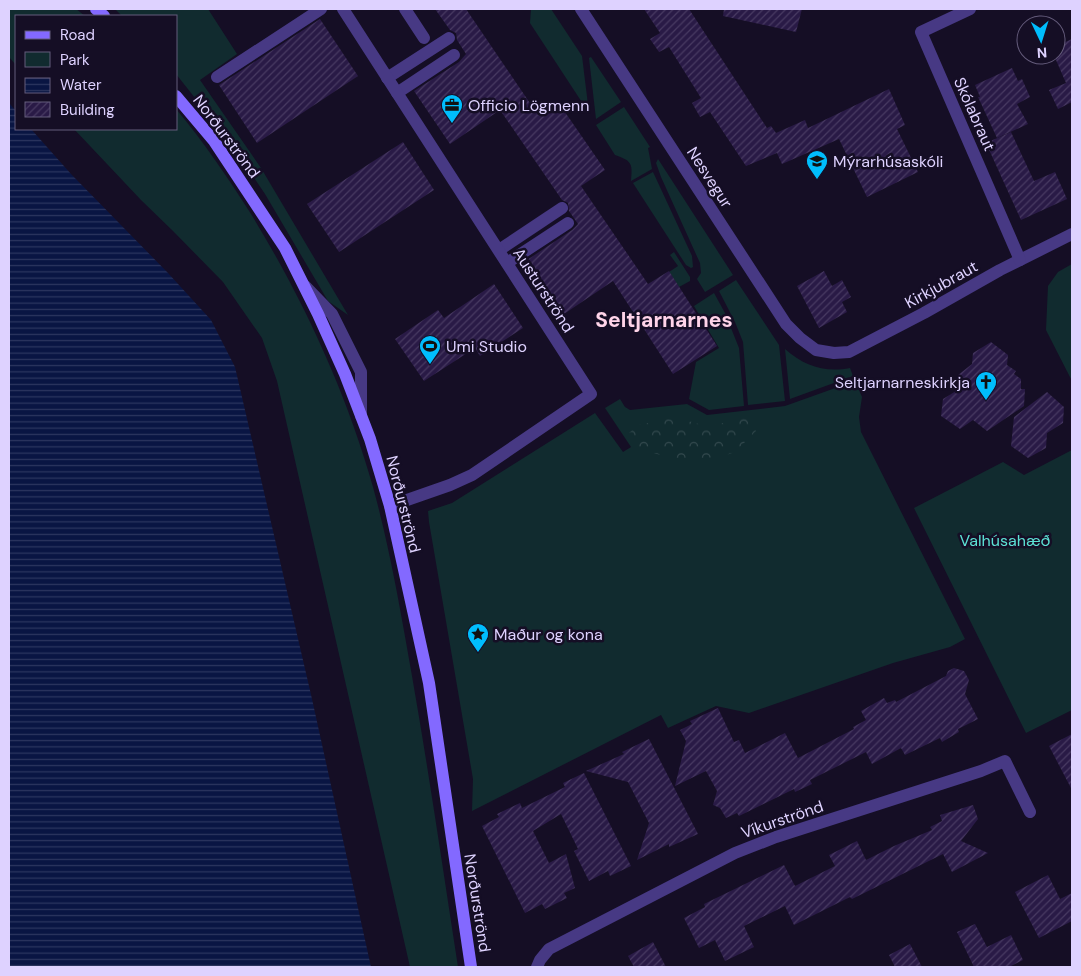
<svg xmlns="http://www.w3.org/2000/svg" width="1081" height="976" font-family="'DM Sans',sans-serif">
  <defs>
    <pattern id="forest-crowns" width="20" height="18" patternUnits="userSpaceOnUse" patternTransform="scale(1.25)"><rect width="20" height="18" fill="#112b2f"/><path d="M2 6a3 3 0 1 1 6 0M12 15a3 3 0 1 1 6 0" fill="none" stroke="#33494e"/></pattern>
    <pattern id="water-rules" width="6" height="5" patternUnits="userSpaceOnUse" patternTransform="scale(1.25)"><rect width="6" height="5" fill="#091543"/><path d="M0 2.5h6" fill="none" stroke="#2c365f"/></pattern>
    <pattern id="building-hatch" width="6" height="6" patternUnits="userSpaceOnUse" patternTransform="scale(1.25)"><rect width="6" height="6" fill="#291a46"/><path d="M-1 1l2-2M0 6l6-6M5 7l2-2" fill="none" stroke="#483a62"/></pattern>
  </defs>
  <rect width="100%" height="100%" fill="#150e25"/>
  <g fill="#112b2f">
    <path d="M 9,9 L 76,9 L 85,16 L 16,16 L 16,65 L 9,57 Z"/>
    <path d="M 115,9 L 208,9 L 237,54 L 200,80 L 261,168 L 348,315 L 328,301 L 265,194 L 229,141 L 176,74 L 176,16 L 122,16 Z"/>
    <path d="M 531,9 L 551,9 L 582,56 L 589,113 L 530,23 Z"/>
    <path d="M 591,57 L 621,102 L 596,119 L 589,58 Z"/>
    <path d="M 624,107 L 650,147 L 648,148 L 652,169 L 631,181 C 633,162 631,161 615,155 L 596,125 Z"/>
    <path d="M 176,109 C 204,142 228,178 251,214 C 303,299 346,391 373,487 C 390,549 401,613 412,676 C 429,773 443,870 458,967 L 410,967 L 277,381 L 262,338 L 223,282 L 173,231 L 141,200 L 74,129 L 176,129 Z"/>
    <path d="M 658,159 L 733,275 L 705,292 L 697,279 L 701,273 L 700,263 L 661,177 L 656,163 Z"/>
    <path d="M 653,172 L 692,256 L 693,267 L 691,268 L 686,265 L 633,183 Z"/>
    <path d="M 674,252 L 690,277 L 690,281 L 679,287 L 669,272 L 678,266 L 670,255 Z"/>
    <path d="M 1072,264 L 1072,381 L 1046,330 L 1048,286 L 1058,272 Z"/>
    <path d="M 736,280 L 779,345 L 785,401 L 748,405 L 743,342 L 735,322 L 719,291 Z"/>
    <path d="M 714,293 L 725,313 L 739,348 L 744,406 L 709,410 L 689,399 L 696,362 L 719,348 L 694,306 Z"/>
    <path d="M 785,349 C 804,366 825,373 850,368 L 853,376 L 790,399 Z"/>
    <path d="M 855,381 L 862,397 L 859,417 L 861,432 L 965,639 L 950,647 L 893,663 L 749,713 L 716,706 L 668,728 L 661,715 L 472,811 L 473,779 L 429,522 L 428,511 L 452,503 L 595,413 L 623,452 L 631,447 L 605,408 L 620,399 L 625,407 L 630,410 L 687,404 L 707,415 L 785,406 Z"/>
    <path d="M 1072,435 L 1072,710 L 1026,733 L 914,508 L 1003,462 L 1024,475 L 1072,450 Z"/>
  </g>
  <path fill="url(#forest-crowns)" d="M 750,416 L 755,421 L 756,431 L 735,452 L 720,457 L 692,459 L 677,459 L 637,449 L 630,441 L 629,433 L 638,425 L 667,419 L 693,422 L 707,427 Z"/>
  <path fill="url(#water-rules)" d="M 9,103 L 16,111 L 16,129 L 31,129 L 71,174 L 168,273 L 211,320 L 235,367 L 312,699 L 371,967 L 9,967 Z"/>
  <g fill="url(#building-hatch)">
    <path d="M 435,9 L 466,9 L 538,115 L 558,102 L 605,170 L 581,186 L 648,284 L 669,271 L 717,346 L 673,374 L 613,281 L 564,314 L 527,260 L 572,230 L 578,224 L 569,211 L 568,203 L 562,200 L 500,110 L 450,144 L 414,91 L 459,62 L 466,54 L 457,40 L 456,33 L 450,30 Z"/>
    <path d="M 644,9 L 689,9 L 767,128 L 771,126 L 776,133 L 805,120 L 808,128 L 889,89 L 905,125 L 897,129 L 918,172 L 867,197 L 839,139 L 782,164 L 777,153 L 746,166 L 710,112 L 700,117 L 692,103 L 701,98 L 669,47 L 659,52 L 650,39 L 660,33 Z"/>
    <path d="M 724,9 L 802,9 L 796,32 L 723,16 Z"/>
    <path d="M 320,19 L 358,76 L 257,143 L 219,85 Z"/>
    <path d="M 1072,39 L 1072,102 L 1058,109 L 1049,90 L 1066,83 L 1056,60 L 1056,46 Z"/>
    <path d="M 1012,68 L 1018,81 L 1022,79 L 1030,97 L 1017,104 L 1028,124 L 997,138 L 978,97 L 980,97 L 975,85 Z"/>
    <path d="M 1011,132 L 1034,181 L 1055,172 L 1067,199 L 1021,220 L 986,143 Z"/>
    <path d="M 403,142 L 434,190 L 339,252 L 307,204 Z"/>
    <path d="M 824,271 L 832,286 L 842,280 L 851,297 L 842,302 L 847,312 L 819,328 L 797,286 Z"/>
    <path d="M 494,284 L 523,328 L 480,356 L 475,348 L 424,381 L 395,339 L 438,310 L 444,318 Z"/>
    <path d="M 991,342 L 1008,355 L 1007,365 L 1016,371 L 1014,374 L 1021,379 L 1021,389 L 1025,389 L 1024,406 L 987,431 L 973,420 L 960,429 L 941,416 L 943,399 L 956,391 L 958,375 L 972,364 L 973,353 Z"/>
    <path d="M 1047,392 L 1064,407 L 1063,423 L 1047,433 L 1046,448 L 1028,458 L 1011,446 L 1014,417 Z"/>
    <path d="M 954,668 L 964,671 L 969,680 L 965,694 L 978,719 L 958,729 L 959,732 L 942,742 L 940,738 L 905,755 L 901,748 L 872,764 L 866,752 L 810,780 L 812,784 L 795,792 L 794,789 L 739,816 L 737,813 L 726,818 L 720,808 L 713,805 L 717,791 L 706,771 L 675,786 L 686,741 L 680,730 L 692,724 L 690,721 L 718,708 L 734,742 L 739,740 L 745,753 L 785,733 L 798,758 L 854,729 L 853,727 L 866,720 L 861,711 L 884,698 L 887,703 L 895,700 L 896,702 L 946,676 L 948,671 Z"/>
    <path d="M 1072,734 L 1072,790 L 1049,746 Z"/>
    <path d="M 649,739 L 698,834 L 669,847 L 669,844 L 637,860 L 649,823 L 628,782 L 586,771 L 624,754 L 622,752 Z"/>
    <path d="M 584,773 L 631,866 L 610,876 L 608,871 L 589,881 L 574,851 L 578,849 L 561,814 L 533,831 L 549,863 L 566,854 L 575,888 L 564,893 L 567,898 L 545,909 L 542,904 L 525,913 L 482,826 L 499,817 L 497,814 L 520,803 L 522,808 L 565,787 L 563,783 Z"/>
    <path d="M 973,805 L 978,819 L 961,841 L 988,853 L 952,872 L 943,854 L 852,899 L 850,897 L 794,925 L 785,906 L 744,926 L 754,947 L 725,961 L 715,940 L 699,948 L 684,918 L 705,907 L 704,904 L 784,865 L 795,886 L 835,866 L 829,855 L 857,841 L 866,860 L 894,846 L 932,830 L 930,827 L 942,821 L 940,815 Z"/>
    <path d="M 1048,875 L 1060,899 L 1072,893 L 1072,921 L 1039,938 L 1015,892 Z"/>
    <path d="M 975,924 L 987,947 L 1011,935 L 1023,960 L 1009,967 L 974,967 L 957,932 Z"/>
    <path d="M 653,942 L 666,967 L 634,967 L 628,956 Z"/>
    <path d="M 910,944 L 922,967 L 895,967 L 889,955 Z"/>
  </g>
  <g fill="none" stroke-linecap="round" stroke-linejoin="round">
    <g stroke="#473984" stroke-width="12">
      <path d="M 405,9 L 424,38"/>
      <path d="M 217,77 L 321,9"/>
      <path d="M 387,78 L 449,38"/>
      <path d="M 397,93 L 454,55"/>
      <path d="M 499,250 L 562,208"/>
      <path d="M 507,263 L 568,223"/>
      <path d="M 305,286 L 332,314 L 361,372 L 361,416"/>
    </g>
    <g stroke="#473984" stroke-width="12">
      <path d="M 343,9 L 591,394 L 472,475 L 450,485 L 390,506"/>
      <path d="M 581,9 L 786,324 L 800,338 L 816,350 L 834,353 L 849,352 L 924,313 L 1000,270 L 1072,234"/>
      <path d="M 970,9 L 921,32 L 1020,260"/>
      <path d="M 537,967 L 540,960 L 549,949 L 735,853 L 776,837 L 981,771 L 1005,761 L 1030,812"/>
    </g>
    <g stroke="#8369ff" stroke-width="12">
      <path d="M 96,9 L 104,16"/>
      <path d="M 176,96 L 214,141 L 285,248 L 318,314 L 345,374 L 370,439 L 390,506 L 429,683 L 471,967"/>
    </g>
  </g>
  <defs>
    <g id="office-pin" transform="scale(1.125)"><path d="M0 17L-7.5 6A9.5 9.5 0 1 1 7.5 6Z" fill="#00bdfd" stroke="#150e25"/><path d="M-6-3h4V-5.5h4V-3h4V5H-6ZM-1-4.5V-3h2v-1.5ZM-6 0V1H6V0Z" fill="#111"/></g>
    <g id="school-pin" transform="scale(1.125)"><path d="M0 17L-7.5 6A9.5 9.5 0 1 1 7.5 6Z" fill="#00bdfd" stroke="#150e25"/><path d="M0-5L7-2L0 1L-7-2ZM-4 1L0 2.5L4 1V4Q0 6-4 4Z" fill="#111"/></g>
    <g id="stadium-pin" transform="scale(1.125)"><path d="M0 17L-7.5 6A9.5 9.5 0 1 1 7.5 6Z" fill="#00bdfd" stroke="#150e25"/><path d="M0-5a6.5 5 0 1 0 0 10a6.5 5 0 1 0 0-10ZM-3.5-1.8h7v3.6h-7Z" fill="#111"/></g>
    <g id="church-pin" transform="scale(1.125)"><path d="M0 17L-7.5 6A9.5 9.5 0 1 1 7.5 6Z" fill="#00bdfd" stroke="#150e25"/><path d="M-1.2-6h2.4v3.5h3.3v2.4h-3.3V6h-2.4V-.1h-3.3v-2.4h3.3Z" fill="#111"/></g>
    <g id="sight-pin" transform="scale(1.125)"><path d="M0 17L-7.5 6A9.5 9.5 0 1 1 7.5 6Z" fill="#00bdfd" stroke="#150e25"/><path d="M0-6L1.8-2.2L6-1.7L2.9 1.2L3.7 5.4L0 3.3L-3.7 5.4L-2.9 1.2L-6-1.7L-1.8-2.2Z" fill="#111"/></g>
  </defs>
  <g fill-rule="evenodd">
    <use href="#office-pin" x="452" y="105"/>
    <use href="#school-pin" x="817" y="161"/>
    <use href="#stadium-pin" x="430" y="346"/>
    <use href="#church-pin" x="986" y="382"/>
    <use href="#sight-pin" x="478" y="634"/>
  </g>
  <g text-anchor="middle" stroke-width="5" stroke-linejoin="round" paint-order="stroke">
    <g font-size="16" fill="#ded2ff" stroke="#150e25" text-anchor="start">
      <text x="468" y="111">Officio Lögmenn</text>
      <text x="833" y="167">Mýrarhúsaskóli</text>
      <text x="446" y="352">Umi Studio</text>
      <text x="970" y="388" text-anchor="end">Seltjarnarneskirkja</text>
      <text x="494" y="640">Maður og kona</text>
    </g>
    <g font-size="16" fill="#ded2ff" stroke="#150e25">
      <text transform="translate(975 114) rotate(66)" y="6">Skólabraut</text>
      <text transform="translate(227 136) rotate(53)" y="6">Norðurströnd</text>
      <text transform="translate(710 177) rotate(57)" y="6">Nesvegur</text>
      <text transform="translate(941 284) rotate(-29)" y="6">Kirkjubraut</text>
      <text transform="translate(544 290) rotate(57)" y="6">Austurströnd</text>
      <text transform="translate(404 504) rotate(76)" y="6">Norðurströnd</text>
      <text transform="translate(782 819) rotate(-19)" y="6">Víkurströnd</text>
      <text transform="translate(478 903) rotate(81)" y="6">Norðurströnd</text>
    </g>
    <g font-size="16" fill="#5ce1d4" stroke="#150e25">
      <text x="1005" y="546">Valhúsahæð</text>
    </g>
    <g font-size="21" font-weight="bold" fill="#ffd4e9" stroke="#150e25">
      <text x="664" y="327">Seltjarnarnes</text>
    </g>
  </g>
  <rect width="1081" height="976" fill="none" stroke="#ded2ff" stroke-width="20"/>
  <rect x="15" y="15" width="162" height="115" fill="#150e25" stroke="#655c7c"/>
  <rect x="25" y="31" width="25" height="8" fill="#8369ff" stroke="#655c7c"/>
  <text x="60" y="40" font-size="15" fill="#ded2ff">Road</text>
  <rect x="25" y="52" width="25" height="15" fill="#112b2f" stroke="#655c7c"/>
  <text x="60" y="65" font-size="15" fill="#ded2ff">Park</text>
  <rect x="25" y="78" width="25" height="15" fill="url(#water-rules)" stroke="#655c7c"/>
  <text x="60" y="90" font-size="15" fill="#ded2ff">Water</text>
  <rect x="25" y="102" width="25" height="15" fill="url(#building-hatch)" stroke="#655c7c"/>
  <text x="60" y="115" font-size="15" fill="#ded2ff">Building</text>
  <g transform="translate(1041 40) rotate(176)"><circle r="24" fill="#150e25" stroke="#655c7c"/>
  <path d="M0-4L9 19L0 12L-9 19Z" fill="#00bdfd"/>
  <text y="-8" font-size="14" font-weight="bold" text-anchor="middle" fill="#ded2ff">N</text>
  </g>
</svg>
